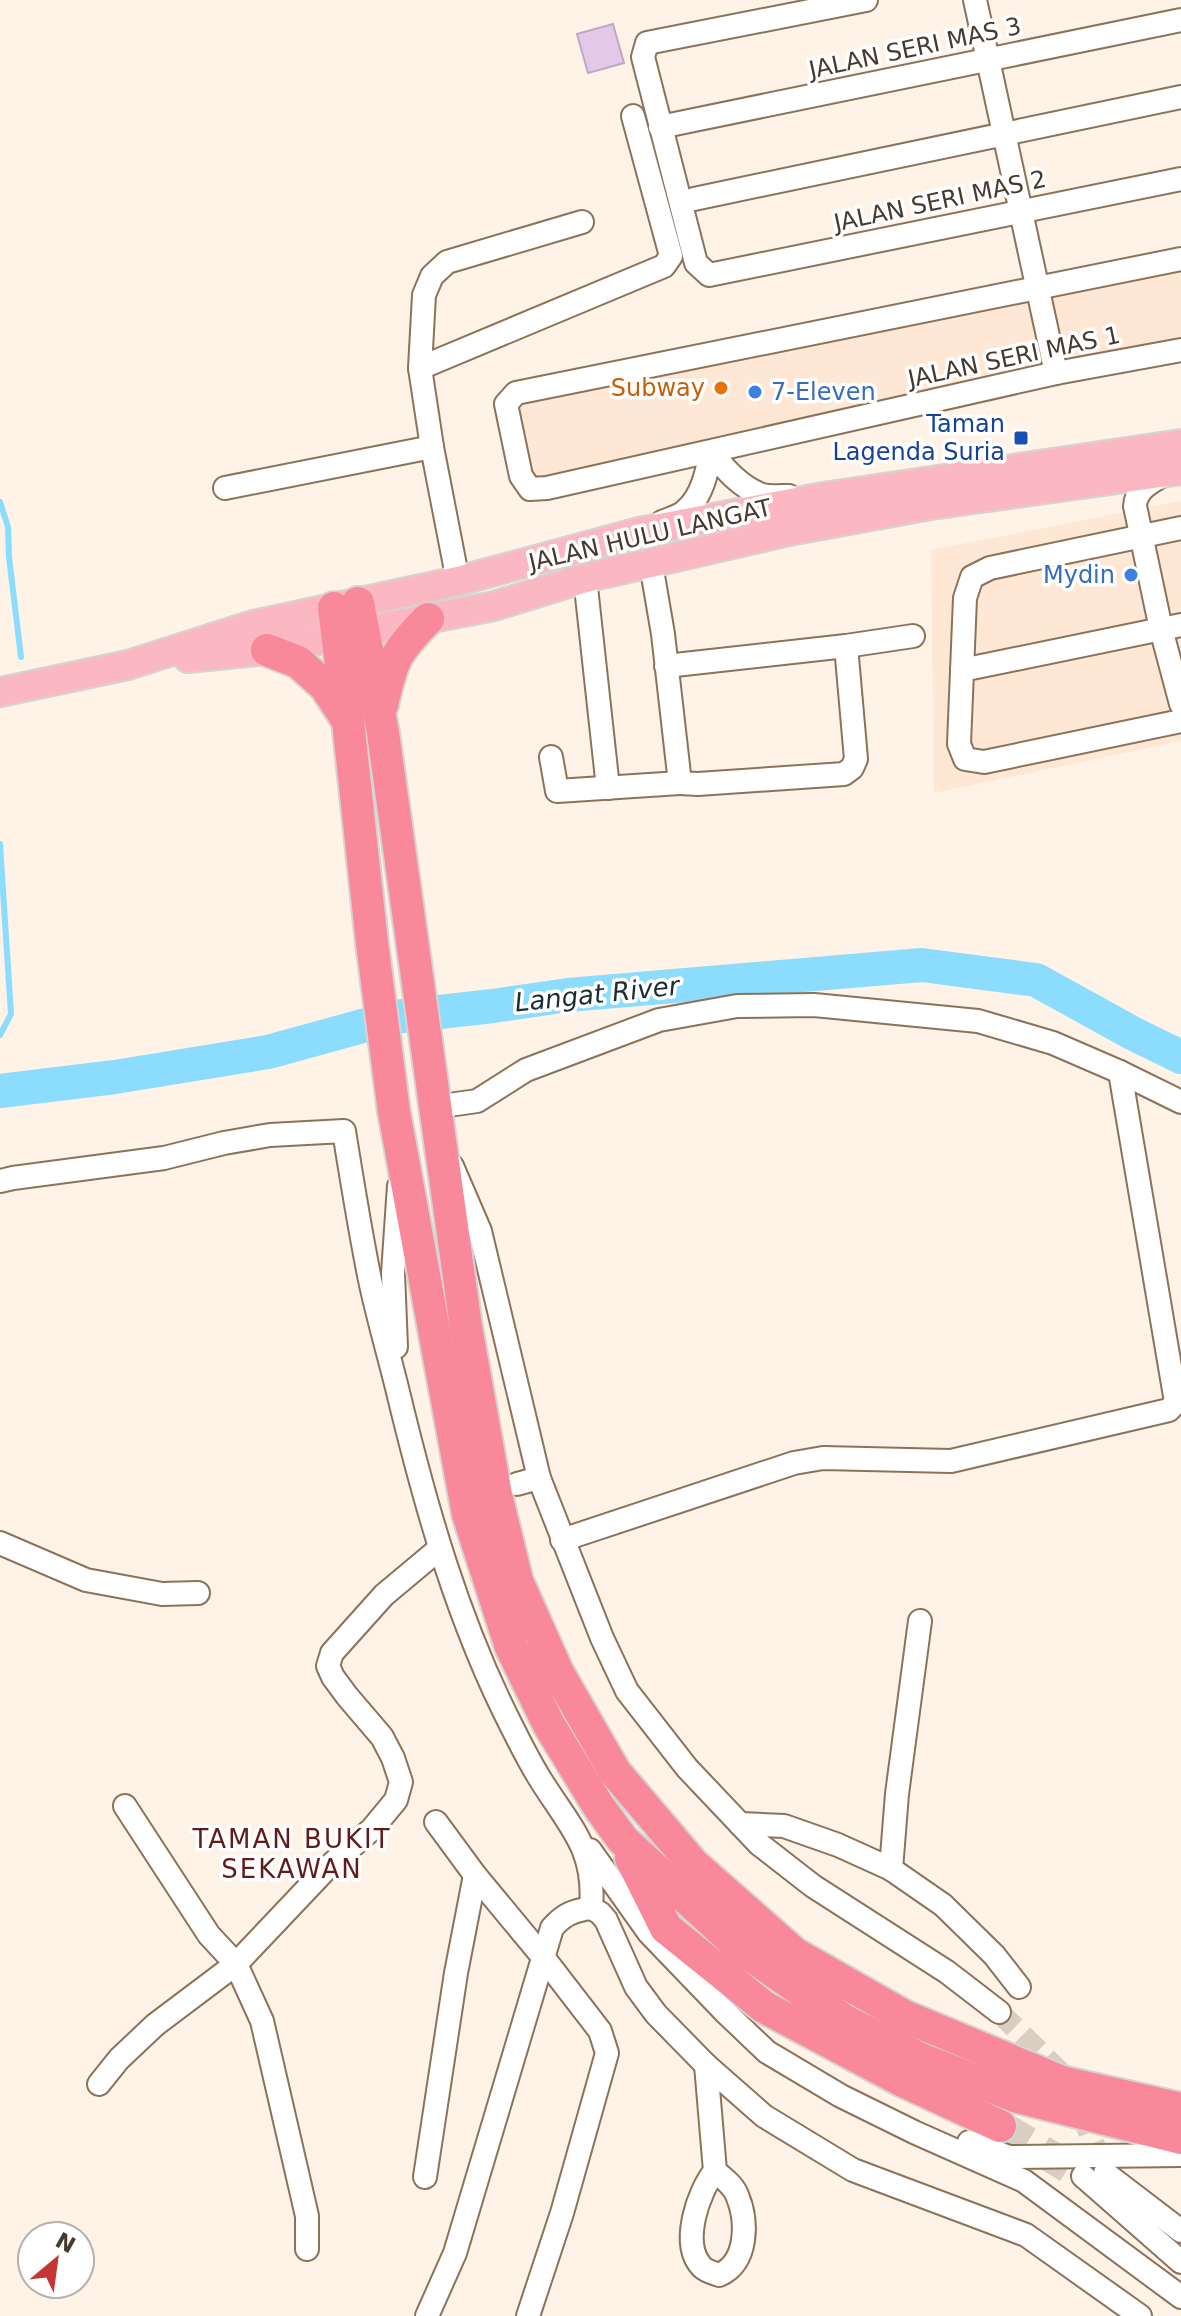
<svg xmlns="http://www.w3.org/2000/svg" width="1181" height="2316" font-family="'DejaVu Sans',sans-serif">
  <rect width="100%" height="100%" fill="#fff2e7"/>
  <g fill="#fee7d4">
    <path d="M 1181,265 L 1181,343 L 532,483 L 510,406 L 519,396 Z"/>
    <path d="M 1181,501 L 1181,741 L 934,793 L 931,550 Z"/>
  </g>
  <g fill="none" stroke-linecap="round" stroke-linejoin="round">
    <g stroke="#8cdcfe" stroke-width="6">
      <path d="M 0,502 L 8,527 L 9,557 L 21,657"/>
      <path d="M 0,844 L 11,1014 L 0,1035"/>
    </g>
    <path stroke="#8cdcfe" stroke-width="34" d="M 0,1091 L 115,1077 L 268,1052 L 395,1017 L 493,1006 L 568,995 L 922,965 L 1036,980 L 1134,1034 L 1181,1057"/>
  </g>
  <path fill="#e3c9e7" stroke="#c0a7c4" stroke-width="2" d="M 613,24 L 624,63 L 588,73 L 577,34 Z"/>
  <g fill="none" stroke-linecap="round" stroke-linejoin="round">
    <path stroke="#dacdc2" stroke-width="22" stroke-dasharray="22 11" stroke-linecap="butt" d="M 999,2012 L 1070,2082 L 1104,2171"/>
    <path stroke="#dacdc2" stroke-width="32" stroke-dasharray="32 16" stroke-linecap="butt" d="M 1000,2126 L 1083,2176"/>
    <g stroke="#8d725a" stroke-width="26">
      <g id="minor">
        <path d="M 866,0 L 647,43 L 643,57 L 696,263 L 709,275 L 1181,179"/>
        <path d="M 975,0 L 1056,373"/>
        <path d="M 660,127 L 1181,20"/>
        <path d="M 694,199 L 1181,97"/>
        <path d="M 1181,259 L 516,393 L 506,404 L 521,476 L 530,489 L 547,488 L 1056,373 L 1181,350"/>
        <path d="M 420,368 L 664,266 L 671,256 L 633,116"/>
        <path d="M 711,452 C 725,469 740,487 762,495 C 770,497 781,496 789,496"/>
        <path d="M 1165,474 C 1151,482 1136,489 1135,506 L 1161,629 L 1181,704"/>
        <path d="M 225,488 L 432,447"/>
        <path d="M 662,522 C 669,519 680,516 685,511 C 702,497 707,472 711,452"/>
        <path d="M 1181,528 L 990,568 L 972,577 L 965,598 L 959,744 L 965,759 L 984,762 L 1181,721"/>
        <path d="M 651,564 L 663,634 L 680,783 L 698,784 L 844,774 L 852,768 L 856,759 L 846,646 L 666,666"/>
        <path d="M 585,578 L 608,788"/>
        <path d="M 458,581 L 432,447 L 420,368 L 424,295 L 432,276 L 447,262 L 582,222"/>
        <path d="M 846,646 L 913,636"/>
        <path d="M 962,670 L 1181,625"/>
        <path d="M 551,757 L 557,791 L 680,783"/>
        <path d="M 435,1107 L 477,1101 L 526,1070 L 659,1020 L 737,1006 L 814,1005 L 978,1021 L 1053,1043 L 1120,1072 L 1181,1102"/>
        <path d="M 452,1166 L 480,1231 L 539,1478 L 602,1638 L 627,1691 L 687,1768 L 759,1844 L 813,1886 L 947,1972 L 999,2012"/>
        <path d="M 0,1181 L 13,1178 L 164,1158 L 224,1143 L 270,1135 L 344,1131 C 352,1181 360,1231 370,1280 C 378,1318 389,1355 398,1392 C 426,1508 458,1622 513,1729 C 522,1747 531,1765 542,1782 C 571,1828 596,1850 591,1908"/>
        <path d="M 396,1347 L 393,1273 L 399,1186"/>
        <path d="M 517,1484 L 539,1478"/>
        <path d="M 562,1540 L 794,1463 L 823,1458 L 951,1461 L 1169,1410 L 1176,1402 L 1120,1072"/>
        <path d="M 0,1543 L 86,1580 L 162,1594 L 198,1593"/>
        <path d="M 125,1806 L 209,1935 L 236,1964 L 262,2021 L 307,2216 L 307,2249"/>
        <path d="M 436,1822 L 475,1875 L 543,1957 L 587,2014 L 600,2031 L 607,2053 L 562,2213 L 528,2316"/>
        <path d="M 740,1824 L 784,1826 L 838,1845 L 891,1869 L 943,1905 L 994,1955 L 1019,1987"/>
        <path d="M 590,1850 L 649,1933 L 724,2011 L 767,2052 L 841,2096 L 914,2132 L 1024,2181 L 1181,2297"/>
        <path d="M 891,1869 L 897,1794 L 920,1621"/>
        <path d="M 706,2065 L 715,2171 C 723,2178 733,2185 737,2195 C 748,2221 748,2263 719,2275 C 713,2273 706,2271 702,2267 C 680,2244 698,2192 715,2171"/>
        <path d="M 99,2084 L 119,2059 L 155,2025 L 236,1964 L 326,1869 L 372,1829 L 396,1800 L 401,1782 L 393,1758 L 382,1737 L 347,1696 L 333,1677 L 328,1666 L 332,1653 L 384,1595 L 439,1549"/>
        <path d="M 969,2142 L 1009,2157 L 1181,2155"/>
        <path d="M 1105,2173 L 1181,2231"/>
        <path d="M 1083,2176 L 1181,2262"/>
        <path d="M 425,2177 L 456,1973 L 475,1875"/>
        <path d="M 427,2316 L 455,2253 L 552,1928 C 564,1914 573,1911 591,1908 L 600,1913 L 606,1920 L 636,1987 L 656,2014 L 706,2065 L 764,2116 L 853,2170 L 1026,2235 L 1140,2316"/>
      </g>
    </g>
    <g stroke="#d6d4d1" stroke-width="32">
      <g id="major">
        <path d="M 188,658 L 267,650 L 494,606 L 585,578 L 789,531 L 931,505 L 1181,470"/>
        <path d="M 0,692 L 128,665 L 253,625 L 458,581 L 639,532 L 823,497 L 1181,444"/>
      </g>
    </g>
    <g stroke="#d6d4d1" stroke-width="36">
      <g id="highway">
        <path d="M 358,603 L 383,733 L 466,1327 L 496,1495 L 517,1581 L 558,1673 L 615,1772 L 693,1864 L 795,1954 L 904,2016 L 1062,2082 L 1181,2109"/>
        <path d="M 334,608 L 348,721 L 372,943 L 394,1112 L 468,1514 L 511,1647 L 549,1725 L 599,1807 L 623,1840 L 743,1950 L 845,2021 L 923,2060 L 1018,2097 L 1181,2138"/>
        <path d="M 267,650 L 298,662 L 325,686 L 346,718"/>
        <path d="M 382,705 C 392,660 395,652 428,619"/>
        <path d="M 631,1858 L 666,1928 L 764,2007 L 901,2080 L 1000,2126"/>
      </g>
    </g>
    <use href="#minor" stroke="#fff" stroke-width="22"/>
    <use href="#major" stroke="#fbb8c2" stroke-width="28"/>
    <use href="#highway" stroke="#f8889a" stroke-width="32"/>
  </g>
  <circle fill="#e8710a" stroke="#fff" stroke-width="3" cx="721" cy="388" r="8"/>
  <g fill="#3f7fe0" stroke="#fff" stroke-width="3">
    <circle cx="755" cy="392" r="8"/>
    <circle cx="1131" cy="575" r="8"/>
  </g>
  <rect fill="#1a4fb4" stroke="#fff" stroke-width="3" x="1013" y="430" width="16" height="16" rx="4"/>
  <g text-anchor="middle" stroke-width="7" stroke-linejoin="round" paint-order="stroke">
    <g font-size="24" fill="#463a2f" stroke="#fff">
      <text transform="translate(915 48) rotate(-12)" y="8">JALAN SERI MAS 3</text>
      <text transform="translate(940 201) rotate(-12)" y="8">JALAN SERI MAS 2</text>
      <text transform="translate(1014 357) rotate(-12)" y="8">JALAN SERI MAS 1</text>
      <text transform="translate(650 535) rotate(-13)" y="8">JALAN HULU LANGAT</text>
    </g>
    <g font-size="24" fill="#c56008" stroke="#fff" text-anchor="end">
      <text x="705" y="396">Subway</text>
    </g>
    <g font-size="24" fill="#366cbe" stroke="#fff" text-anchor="start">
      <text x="771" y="400">7-Eleven</text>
      <text x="1115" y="583" text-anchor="end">Mydin</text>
    </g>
    <g font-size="24" fill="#164399" stroke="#fff" text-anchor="end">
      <text x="1005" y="432">Taman<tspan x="1005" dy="28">Lagenda Suria</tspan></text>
    </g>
    <g font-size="26" font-style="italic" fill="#192c34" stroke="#fff">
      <text transform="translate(597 994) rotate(-6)" y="9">Langat River</text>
    </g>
    <g font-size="26" letter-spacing="2" fill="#601c1a" stroke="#fff">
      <text x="292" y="1848">TAMAN BUKIT<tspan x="292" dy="30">SEKAWAN</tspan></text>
    </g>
  </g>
  <g transform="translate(56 2260) rotate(29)"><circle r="38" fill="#ffffff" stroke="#b5b0ac" stroke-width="2"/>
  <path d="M0-6L14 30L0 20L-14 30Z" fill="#c43534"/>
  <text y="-12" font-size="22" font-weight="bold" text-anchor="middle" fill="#463a2f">N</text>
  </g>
</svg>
